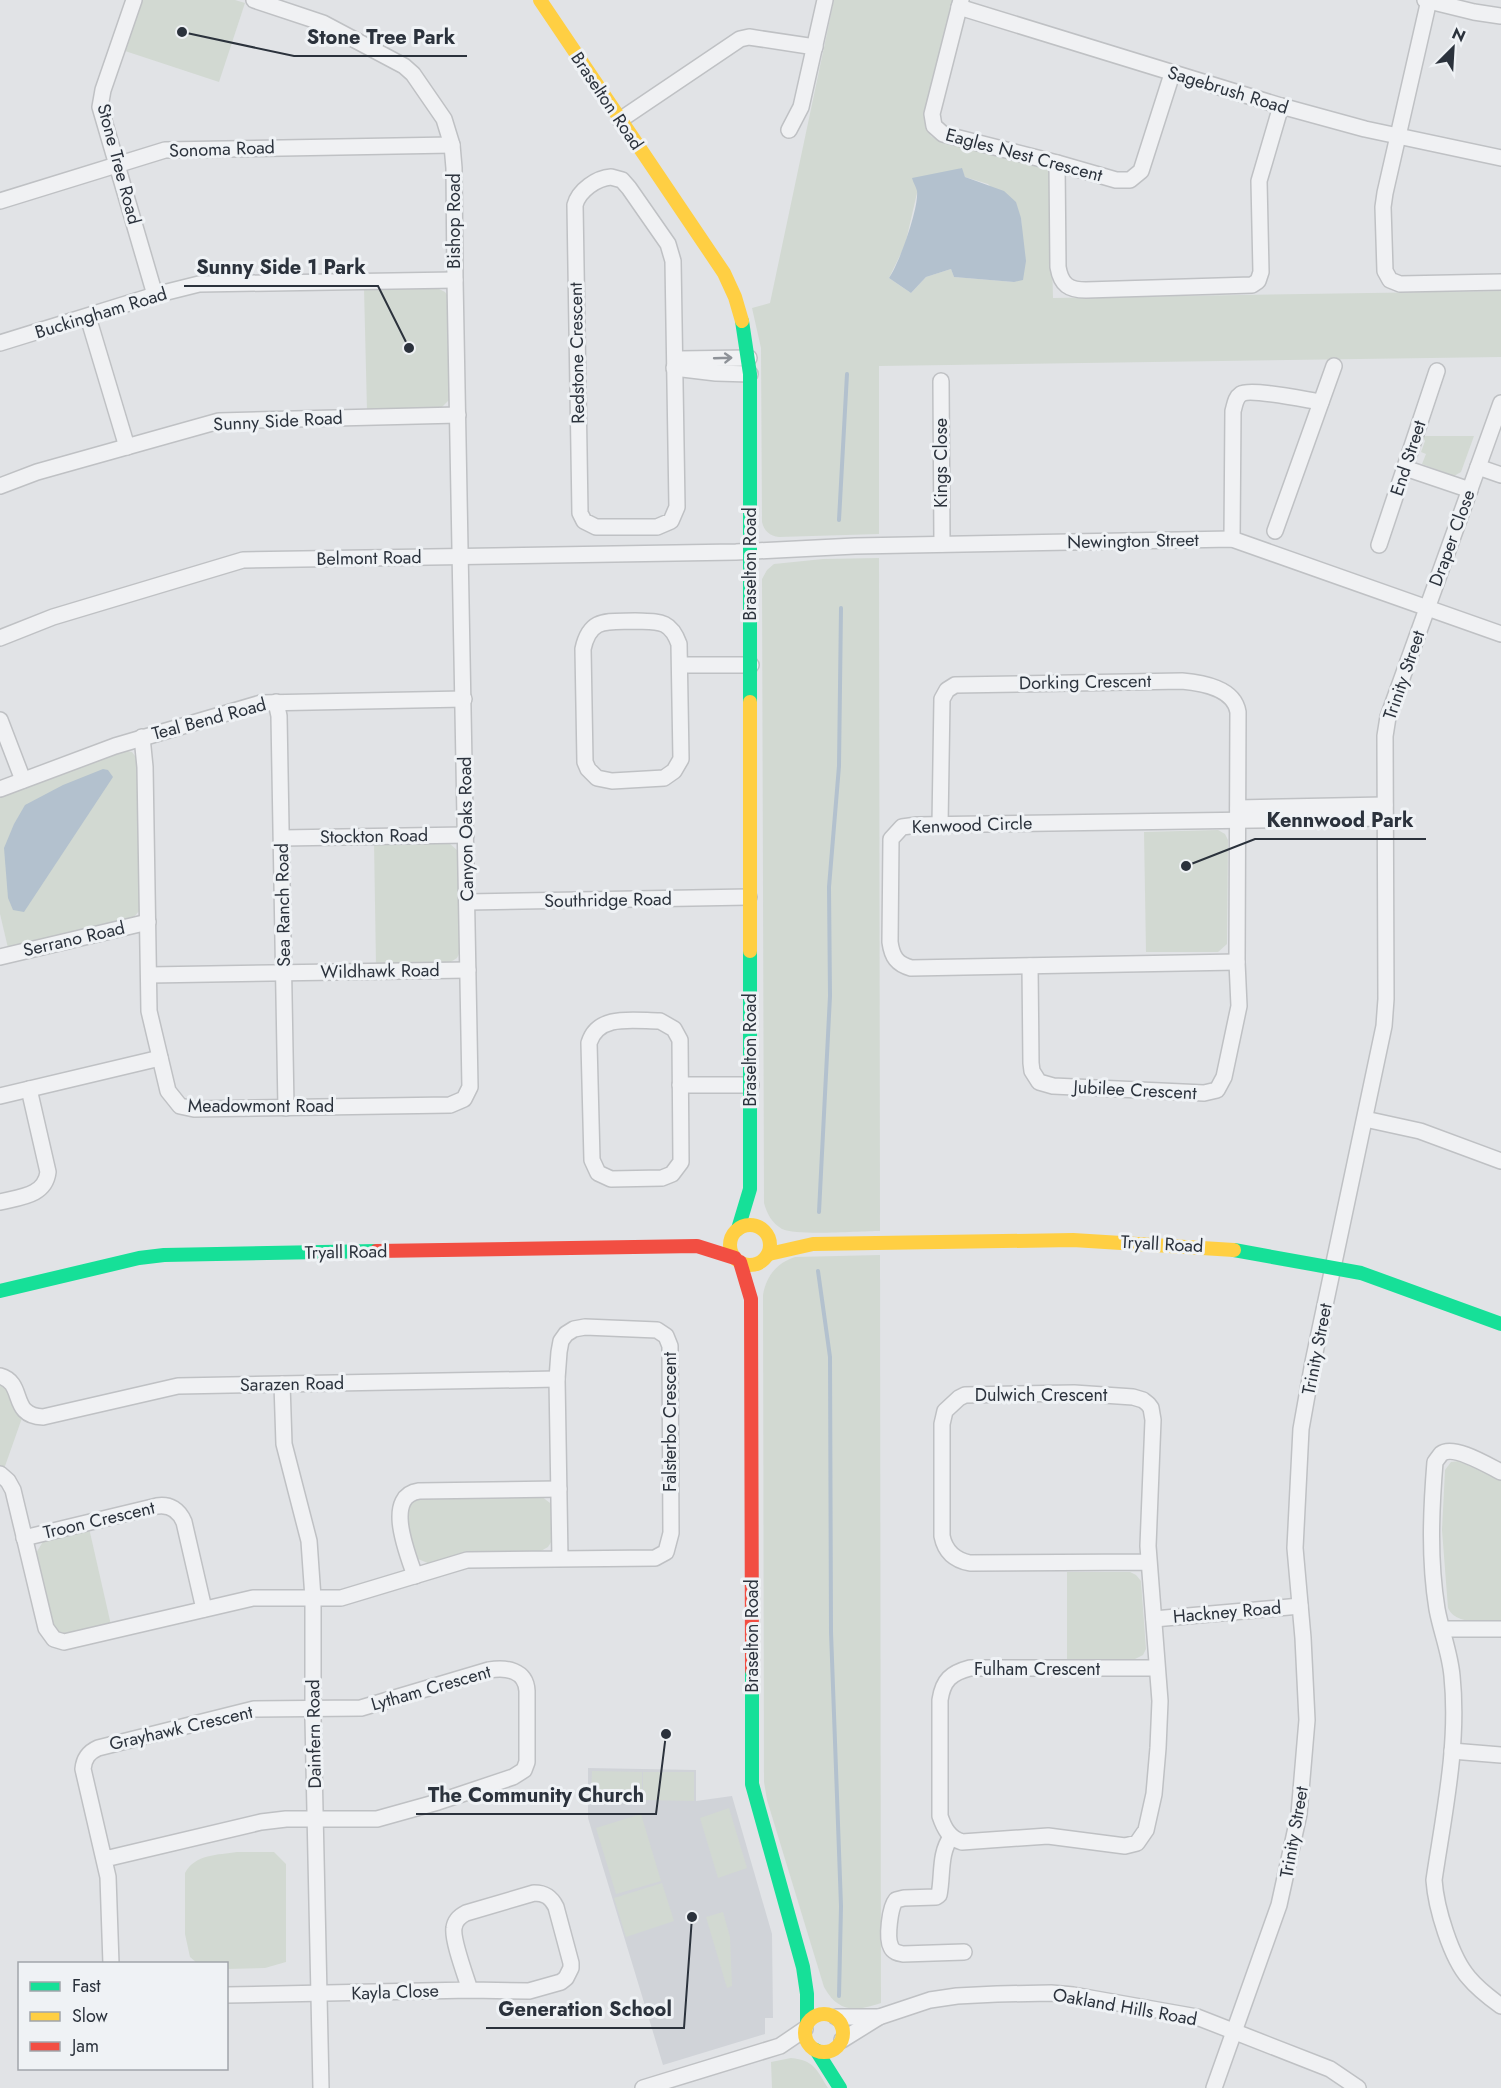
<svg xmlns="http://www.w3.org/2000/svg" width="1501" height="2088" font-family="Jost,sans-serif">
  <rect width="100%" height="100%" fill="#e1e3e6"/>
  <path fill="#d0d3d8" d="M 588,1768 L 696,1770 L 696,1801 L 732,1796 L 772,1934 L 773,2018 L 765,2018 L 765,2034 L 663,2065 L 588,1818 Z"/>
  <g fill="#d2d9d2" fill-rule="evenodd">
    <path d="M 139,0 L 235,0 L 245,3 L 219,82 L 122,50 Z"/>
    <path d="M 834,0 L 956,0 L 926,127 L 931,136 L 936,139 L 1042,165 L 1050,171 L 1053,298 L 1501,291 L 1501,357 L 879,366 L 879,534 L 779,537 C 770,536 764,531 762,522 L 761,348 L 752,308 L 770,303 ZM 961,168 L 965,177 L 988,184 L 1021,218 L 1022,230 L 1014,282 L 954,277 L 951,269 L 926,277 L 911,293 L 889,278 L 905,245 L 917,193 Z"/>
    <path d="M 435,287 L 445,292 L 449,297 L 451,398 L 441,408 L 367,411 L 364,288 Z"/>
    <path d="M 1422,436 L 1474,436 L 1461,472 L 1454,476 L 1422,464 L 1426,454 L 1421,452 L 1425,441 Z"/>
    <path d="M 879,558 L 880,1231 C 860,1231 797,1236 782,1229 C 772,1223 767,1214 764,1203 L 762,579 L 767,570 L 774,564 L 823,559 Z"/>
    <path d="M 123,750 L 132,752 L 138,760 L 140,910 L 132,919 L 8,948 L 0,914 L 0,796 Z"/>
    <path d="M 1218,830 L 1225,834 L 1228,840 L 1227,944 L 1218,952 L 1146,952 L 1144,832 Z"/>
    <path d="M 374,842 L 449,843 L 458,851 L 461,950 L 457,958 L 449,963 L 376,965 Z"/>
    <path d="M 880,1255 L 881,2003 C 856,2011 839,2014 824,1987 L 767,1800 L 764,1782 L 763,1295 C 766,1276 777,1263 795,1257 Z"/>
    <path d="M 0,1383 C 14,1395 10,1406 22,1418 L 4,1469 L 0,1467 Z"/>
    <path d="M 1459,1461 L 1501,1480 L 1501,1620 C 1485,1621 1456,1626 1448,1608 L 1442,1530 L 1445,1470 L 1451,1462 Z"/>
    <path d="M 541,1496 L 550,1503 L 553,1508 L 553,1539 L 548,1547 L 539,1552 L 430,1564 L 418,1559 L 414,1554 L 408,1534 L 407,1509 L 415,1498 Z"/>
    <path d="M 89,1528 L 111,1625 L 66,1635 L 61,1634 L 53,1628 L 36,1553 L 44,1540 Z"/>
    <path d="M 1067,1572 L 1130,1572 L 1136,1575 L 1141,1581 L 1146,1649 L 1143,1655 L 1135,1659 L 1067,1659 Z"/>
    <path d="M 592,1771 L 642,1772 L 642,1800 L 591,1799 Z"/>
    <path d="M 643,1772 L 694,1772 L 694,1801 L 643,1800 Z"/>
    <path d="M 729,1808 L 747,1868 L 718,1878 L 700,1818 Z"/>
    <path d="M 641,1814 L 661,1881 L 616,1894 L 596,1828 Z"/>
    <path d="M 237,1852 L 274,1852 L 286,1864 L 286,1962 L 265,1968 L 227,1969 L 226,1964 L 197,1963 L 190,1957 L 185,1934 L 185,1873 C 195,1854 218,1855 237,1852 Z"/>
    <path d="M 662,1883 L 674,1921 L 626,1937 L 614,1898 Z"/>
    <path d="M 723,1912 L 730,1937 L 732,1986 L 727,1988 L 706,1917 Z"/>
    <path d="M 791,2058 C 814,2060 817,2070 828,2088 L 772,2088 L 771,2062 Z"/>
  </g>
  <g fill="#b3c1ce">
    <path d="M 962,168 L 965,177 L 1004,191 L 1016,202 L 1021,218 L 1026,261 L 1023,280 L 1014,282 L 954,277 L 951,269 L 926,277 L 911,293 L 889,278 C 899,264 919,208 917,191 C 916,187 913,182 912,178 Z"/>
    <path d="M 103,769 L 108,770 L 113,777 L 24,912 L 13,910 L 8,898 L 4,848 L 14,824 L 25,805 L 63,785 Z"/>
  </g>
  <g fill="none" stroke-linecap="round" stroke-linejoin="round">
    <g stroke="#b3c1ce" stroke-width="4">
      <path d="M 839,520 L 847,374"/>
      <path d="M 819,1212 L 830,996 L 829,887 L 839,766 L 841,608"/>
      <path d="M 818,1271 L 830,1357 L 831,1632 L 841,1906 L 839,1996"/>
    </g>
    <g stroke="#bfc1c4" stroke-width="18">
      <g id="street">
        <path d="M 134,0 L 103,90 L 100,107 L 155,295"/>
        <path d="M 961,0 L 932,114 L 934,126 L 943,134 L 1057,163 L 1116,180 L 1130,180 L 1141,171 L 1172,74"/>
        <path d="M 1425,0 L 1474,12 L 1501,16"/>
        <path d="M 1429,0 L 1385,193 L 1383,207 L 1385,271 L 1390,280 L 1400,284 L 1501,282"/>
        <path d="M 959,7 L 1281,106 L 1365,129 L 1501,158"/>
        <path d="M 620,120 L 740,39 L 749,37 L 815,47"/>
        <path d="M 789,130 L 801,107 L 825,0"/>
        <path d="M 1057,163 L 1058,267 C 1061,285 1069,290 1086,290 L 1252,285 L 1258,281 L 1261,272 L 1259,181 L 1281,106"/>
        <path d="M 611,177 L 622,180 L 629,188 L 668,244 L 673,261 L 677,507 L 671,521 L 657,527 L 596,527 L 584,521 L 580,513 L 575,205 C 579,190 597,178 611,177 Z"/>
        <path d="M 0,201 L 165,150 L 452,145"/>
        <path d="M 88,317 L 127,447"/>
        <path d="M 0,343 L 155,295 L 199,284 L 455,280"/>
        <path d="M 680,359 L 749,358"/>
        <path d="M 674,368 L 716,373 L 750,374"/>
        <path d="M 941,381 L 942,544"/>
        <path d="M 1478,467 L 1501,475"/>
        <path d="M 1405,468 L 1470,490"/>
        <path d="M 0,486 L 37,472 L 219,421 L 458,415"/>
        <path d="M 1275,531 L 1334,366"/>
        <path d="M 1232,539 L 1233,411 C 1235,405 1235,398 1241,394 C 1250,388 1307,400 1321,402"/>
        <path d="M 1379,545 L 1437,371"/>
        <path d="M 635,621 C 658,622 670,619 679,644 L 681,759 L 674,771 L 664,778 L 612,781 L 597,778 L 588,769 L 585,762 L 583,649 C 590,617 607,622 635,621 Z"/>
        <path d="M 0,638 L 53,617 L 243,560 L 736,552 L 855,546 L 1232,539 L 1501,634"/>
        <path d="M 681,665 L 751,665"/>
        <path d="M 276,702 L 279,716 L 286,1108"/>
        <path d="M 0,720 L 23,780"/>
        <path d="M 142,737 L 145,767 L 149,1011 L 168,1091 L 180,1106 L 194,1109 L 450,1105 L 464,1099 L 470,1087 L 455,280 L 454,168 L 452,145 L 444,119 L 413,74 L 404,66 L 323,23 L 254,0"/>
        <path d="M 0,789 L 115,746 L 261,703 L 464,699"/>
        <path d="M 1238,808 L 1385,805"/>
        <path d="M 940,825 L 942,699 L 947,690 L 955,685 L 1182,681 C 1203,683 1234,688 1238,712 L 1237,962 L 1239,1006 L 1224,1077 L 1217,1090 L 1204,1093 L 1053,1086 L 1039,1082 L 1032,1071 L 1031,1063 L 1030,966"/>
        <path d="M 282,838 L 466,835"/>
        <path d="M 467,902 L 749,897"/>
        <path d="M 0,957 L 148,922"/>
        <path d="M 1237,962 L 911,968 C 897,964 892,957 890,942 L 891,839 L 902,827 L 917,825 L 1385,818"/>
        <path d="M 149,975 L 468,970"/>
        <path d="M 660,1021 L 674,1029 L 680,1040 L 681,1162 L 672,1174 L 662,1178 L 611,1179 L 598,1173 L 592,1160 L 589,1043 C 598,1013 635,1021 660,1021 Z"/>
        <path d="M 680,1085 L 751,1085"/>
        <path d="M 0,1096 L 160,1058"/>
        <path d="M 1365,1119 L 1420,1131 L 1501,1161"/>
        <path d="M 0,1202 C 20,1197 45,1196 48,1172 L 29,1089"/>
        <path d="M 0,1376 C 26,1383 9,1416 43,1417 L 178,1386 L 557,1379"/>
        <path d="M 282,1384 L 284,1444 L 309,1541 L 313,1598 L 313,1719 L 321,2088"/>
        <path d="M 1501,1472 C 1489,1466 1453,1444 1441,1454 C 1440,1455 1436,1461 1435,1462 C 1431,1511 1429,1560 1437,1609 C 1441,1631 1450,1653 1452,1676 C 1459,1744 1444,1813 1434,1880 C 1436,1908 1451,1958 1469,1978 C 1478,1989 1490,1998 1501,2006"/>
        <path d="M 0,1474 L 8,1481 L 13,1490 L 46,1628 L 54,1639 L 64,1642 L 253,1598 L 341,1598 L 467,1560 L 655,1558 L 666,1552 L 671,1533 L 670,1346 L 666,1336 L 657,1330 L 585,1327 L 574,1329 L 566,1334 L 561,1341 L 559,1352 L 557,1379 L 560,1559"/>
        <path d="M 24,1538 L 157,1506 C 170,1504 179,1510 184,1522 L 204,1609"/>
        <path d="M 1148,1562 L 970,1563 C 954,1560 945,1551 942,1536 L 942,1424 L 945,1411 L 959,1398 L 965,1395 L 1074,1393 L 1133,1397 L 1143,1400 L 1148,1404 L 1151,1408 L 1153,1420 L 1148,1546 L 1160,1701 L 1158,1748 L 1154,1794 L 1146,1830 L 1137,1843 L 1125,1846 L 1048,1836 L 962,1842 C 949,1838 944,1828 940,1816 L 940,1700 C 943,1680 951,1673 970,1668 L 1157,1668"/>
        <path d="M 415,1576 C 408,1555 383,1496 419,1491 L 559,1489"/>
        <path d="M 1154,1619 L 1300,1606"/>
        <path d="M 1443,1629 L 1501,1629"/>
        <path d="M 1452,1751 L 1501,1755"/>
        <path d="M 951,1837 C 939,1854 943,1875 939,1895 L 936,1897 L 904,1898 L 896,1900 C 890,1907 886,1938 891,1947 C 893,1952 898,1953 903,1954 L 964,1952"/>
        <path d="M 105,1859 L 261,1822 L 286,1819 L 377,1819 L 438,1802 L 513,1777 L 524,1770 L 527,1762 L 527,1691 C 526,1670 506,1667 489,1670 L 361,1708 L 254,1709 L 98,1748 C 89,1752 84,1758 83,1769 L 108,1877 L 111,1964"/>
        <path d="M 226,1995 L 470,1990 L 529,1991 L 561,1982 L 566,1978 L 571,1968 L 571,1963 L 556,1907 C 551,1897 545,1893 534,1893 L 466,1913 C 460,1916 455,1920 454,1928 C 452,1940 466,1977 470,1990"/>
        <path d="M 836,2017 L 879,2017"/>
        <path d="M 842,2040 L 879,2017 L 930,2000 L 957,1996 L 997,1994 L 1051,1993 L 1073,1995 L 1197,2017 L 1330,2069 L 1358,2088"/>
        <path d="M 643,2088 L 780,2046 L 805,2029"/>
        <path d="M 1214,2088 L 1279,1905 L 1299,1814 L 1307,1720 L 1303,1638 L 1295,1548 L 1301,1429 L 1313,1362 L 1384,1026 L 1386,999 L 1385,736 L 1388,717 L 1501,403"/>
      </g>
    </g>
    <use href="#street" stroke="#f0f1f3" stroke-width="15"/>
    <g stroke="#16e098" stroke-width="14">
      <path d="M 742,321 L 750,374 L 750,702"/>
      <path d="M 738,1229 L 750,1189 L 750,951"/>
      <path d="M 1234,1250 L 1361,1273 L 1501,1324"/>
      <path d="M 0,1291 L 139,1258 L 164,1255 L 376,1251"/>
      <path d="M 752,1670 L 752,1784 L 803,1967 L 807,1994 L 807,2023"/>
      <path d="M 816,2050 L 840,2088"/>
    </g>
    <g stroke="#ffcf43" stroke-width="14">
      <path d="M 540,0 L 724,273 L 735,297 L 742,321"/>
      <path d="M 750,702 L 750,951"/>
      <circle cx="750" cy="1245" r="20"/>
      <path d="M 769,1254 L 813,1244 L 1073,1240 L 1234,1250"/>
      <circle cx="824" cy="2033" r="19"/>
    </g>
    <g stroke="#f24e42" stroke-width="14">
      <path d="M 376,1251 L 697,1246 L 735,1258"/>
      <path d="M 740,1262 L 751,1299 L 752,1670"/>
    </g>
  </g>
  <defs><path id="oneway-shaft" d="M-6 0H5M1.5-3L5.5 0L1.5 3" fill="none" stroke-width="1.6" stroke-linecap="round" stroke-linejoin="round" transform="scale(1.5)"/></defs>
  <use stroke="#8e9298" href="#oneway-shaft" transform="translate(723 358) rotate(-2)"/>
  <g text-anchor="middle" stroke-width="6" stroke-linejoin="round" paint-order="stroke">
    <g font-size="18" fill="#2b323c" stroke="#eff2f5">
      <text transform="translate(1228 90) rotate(17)" y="6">Sagebrush Road</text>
      <text transform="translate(607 101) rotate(56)" y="6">Braselton Road</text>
      <text transform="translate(222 149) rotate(-2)" y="6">Sonoma Road</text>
      <text transform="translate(1024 155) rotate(15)" y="6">Eagles Nest Crescent</text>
      <text transform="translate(119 164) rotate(75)" y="6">Stone Tree Road</text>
      <text transform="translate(454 221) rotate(-90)" y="6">Bishop Road</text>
      <text transform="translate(101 313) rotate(-17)" y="6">Buckingham Road</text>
      <text transform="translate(577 353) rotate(-91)" y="6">Redstone Crescent</text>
      <text transform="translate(278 421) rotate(-3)" y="6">Sunny Side Road</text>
      <text transform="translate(1408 458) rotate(-72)" y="6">End Street</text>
      <text transform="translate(941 463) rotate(-90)" y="6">Kings Close</text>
      <text transform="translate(1452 538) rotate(-70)" y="6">Draper Close</text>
      <text transform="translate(1133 541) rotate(-1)" y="6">Newington Street</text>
      <text transform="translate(369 558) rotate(-1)" y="6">Belmont Road</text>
      <text transform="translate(750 564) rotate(-90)" y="6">Braselton Road</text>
      <text transform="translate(1404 675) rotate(-71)" y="6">Trinity Street</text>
      <text transform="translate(1085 682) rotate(-1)" y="6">Dorking Crescent</text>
      <text transform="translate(209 719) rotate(-15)" y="6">Teal Bend Road</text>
      <text transform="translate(972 825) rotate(-2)" y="6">Kenwood Circle</text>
      <text transform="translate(466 829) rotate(-91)" y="6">Canyon Oaks Road</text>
      <text transform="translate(374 836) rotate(-1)" y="6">Stockton Road</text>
      <text transform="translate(608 900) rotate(-1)" y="6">Southridge Road</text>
      <text transform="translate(283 905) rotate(-91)" y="6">Sea Ranch Road</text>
      <text transform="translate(74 939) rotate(-13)" y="6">Serrano Road</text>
      <text transform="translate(380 971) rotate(-1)" y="6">Wildhawk Road</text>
      <text transform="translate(750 1050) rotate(-90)" y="6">Braselton Road</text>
      <text transform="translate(1135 1090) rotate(3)" y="6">Jubilee Crescent</text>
      <text x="261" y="1112">Meadowmont Road</text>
      <text transform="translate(1162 1244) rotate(3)" y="6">Tryall Road</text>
      <text transform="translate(346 1252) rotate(-1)" y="6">Tryall Road</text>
      <text transform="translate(1317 1349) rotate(-79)" y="6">Trinity Street</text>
      <text transform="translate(292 1384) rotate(-1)" y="6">Sarazen Road</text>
      <text x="1041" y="1401">Dulwich Crescent</text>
      <text transform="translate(670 1422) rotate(-90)" y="6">Falsterbo Crescent</text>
      <text transform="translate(99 1520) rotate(-13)" y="6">Troon Crescent</text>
      <text transform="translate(1227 1612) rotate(-5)" y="6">Hackney Road</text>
      <text transform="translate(752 1636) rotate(-90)" y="6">Braselton Road</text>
      <text x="1037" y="1675">Fulham Crescent</text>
      <text transform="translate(431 1688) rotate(-16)" y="6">Lytham Crescent</text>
      <text transform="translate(181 1728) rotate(-13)" y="6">Grayhawk Crescent</text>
      <text transform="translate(314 1734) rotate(-91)" y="6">Dainfern Road</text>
      <text transform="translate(1294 1832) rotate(-80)" y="6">Trinity Street</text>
      <text transform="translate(395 1992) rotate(-2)" y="6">Kayla Close</text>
      <text transform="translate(1125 2007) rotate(10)" y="6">Oakland Hills Road</text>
    </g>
  </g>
  <path fill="none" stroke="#2b323c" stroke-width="2" d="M182 32L294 56H467M409 348L378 286H184M1186 866L1255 839H1426M666 1734L656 1814H416M692 1917L684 2028H486"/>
  <g fill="#2b323c" stroke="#eff2f5" stroke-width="2">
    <circle cx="182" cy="32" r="6"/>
    <circle cx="409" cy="348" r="6"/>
    <circle cx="1186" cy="866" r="6"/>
    <circle cx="666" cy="1734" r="6"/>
    <circle cx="692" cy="1917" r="6"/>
  </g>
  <g font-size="20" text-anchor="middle" font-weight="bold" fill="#2b323c" stroke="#eff2f5" stroke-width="6" stroke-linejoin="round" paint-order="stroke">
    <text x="381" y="44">Stone Tree Park</text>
    <text x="281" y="274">Sunny Side 1 Park</text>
    <text x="1340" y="827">Kennwood Park</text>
    <text x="536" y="1802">The Community Church</text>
    <text x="585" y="2016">Generation School</text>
  </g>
  <rect x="18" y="1962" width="210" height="108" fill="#eff2f5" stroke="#a1a5ab" stroke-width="1.5"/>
  <rect x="30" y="1982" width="30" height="9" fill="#16e098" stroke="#a1a5ab" stroke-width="1.5"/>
  <text x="72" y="1992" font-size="18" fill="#2b323c">Fast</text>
  <rect x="30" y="2012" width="30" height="9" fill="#ffcf43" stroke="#a1a5ab" stroke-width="1.5"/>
  <text x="72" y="2022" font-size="18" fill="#2b323c">Slow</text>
  <rect x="30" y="2042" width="30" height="9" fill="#f24e42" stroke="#a1a5ab" stroke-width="1.5"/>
  <text x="72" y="2052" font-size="18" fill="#2b323c">Jam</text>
  <g transform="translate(1453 48) rotate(24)" stroke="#eff2f5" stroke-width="4.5" paint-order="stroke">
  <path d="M0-4.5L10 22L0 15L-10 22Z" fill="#2b323c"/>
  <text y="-9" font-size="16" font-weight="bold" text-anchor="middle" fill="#2b323c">N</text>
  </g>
</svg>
